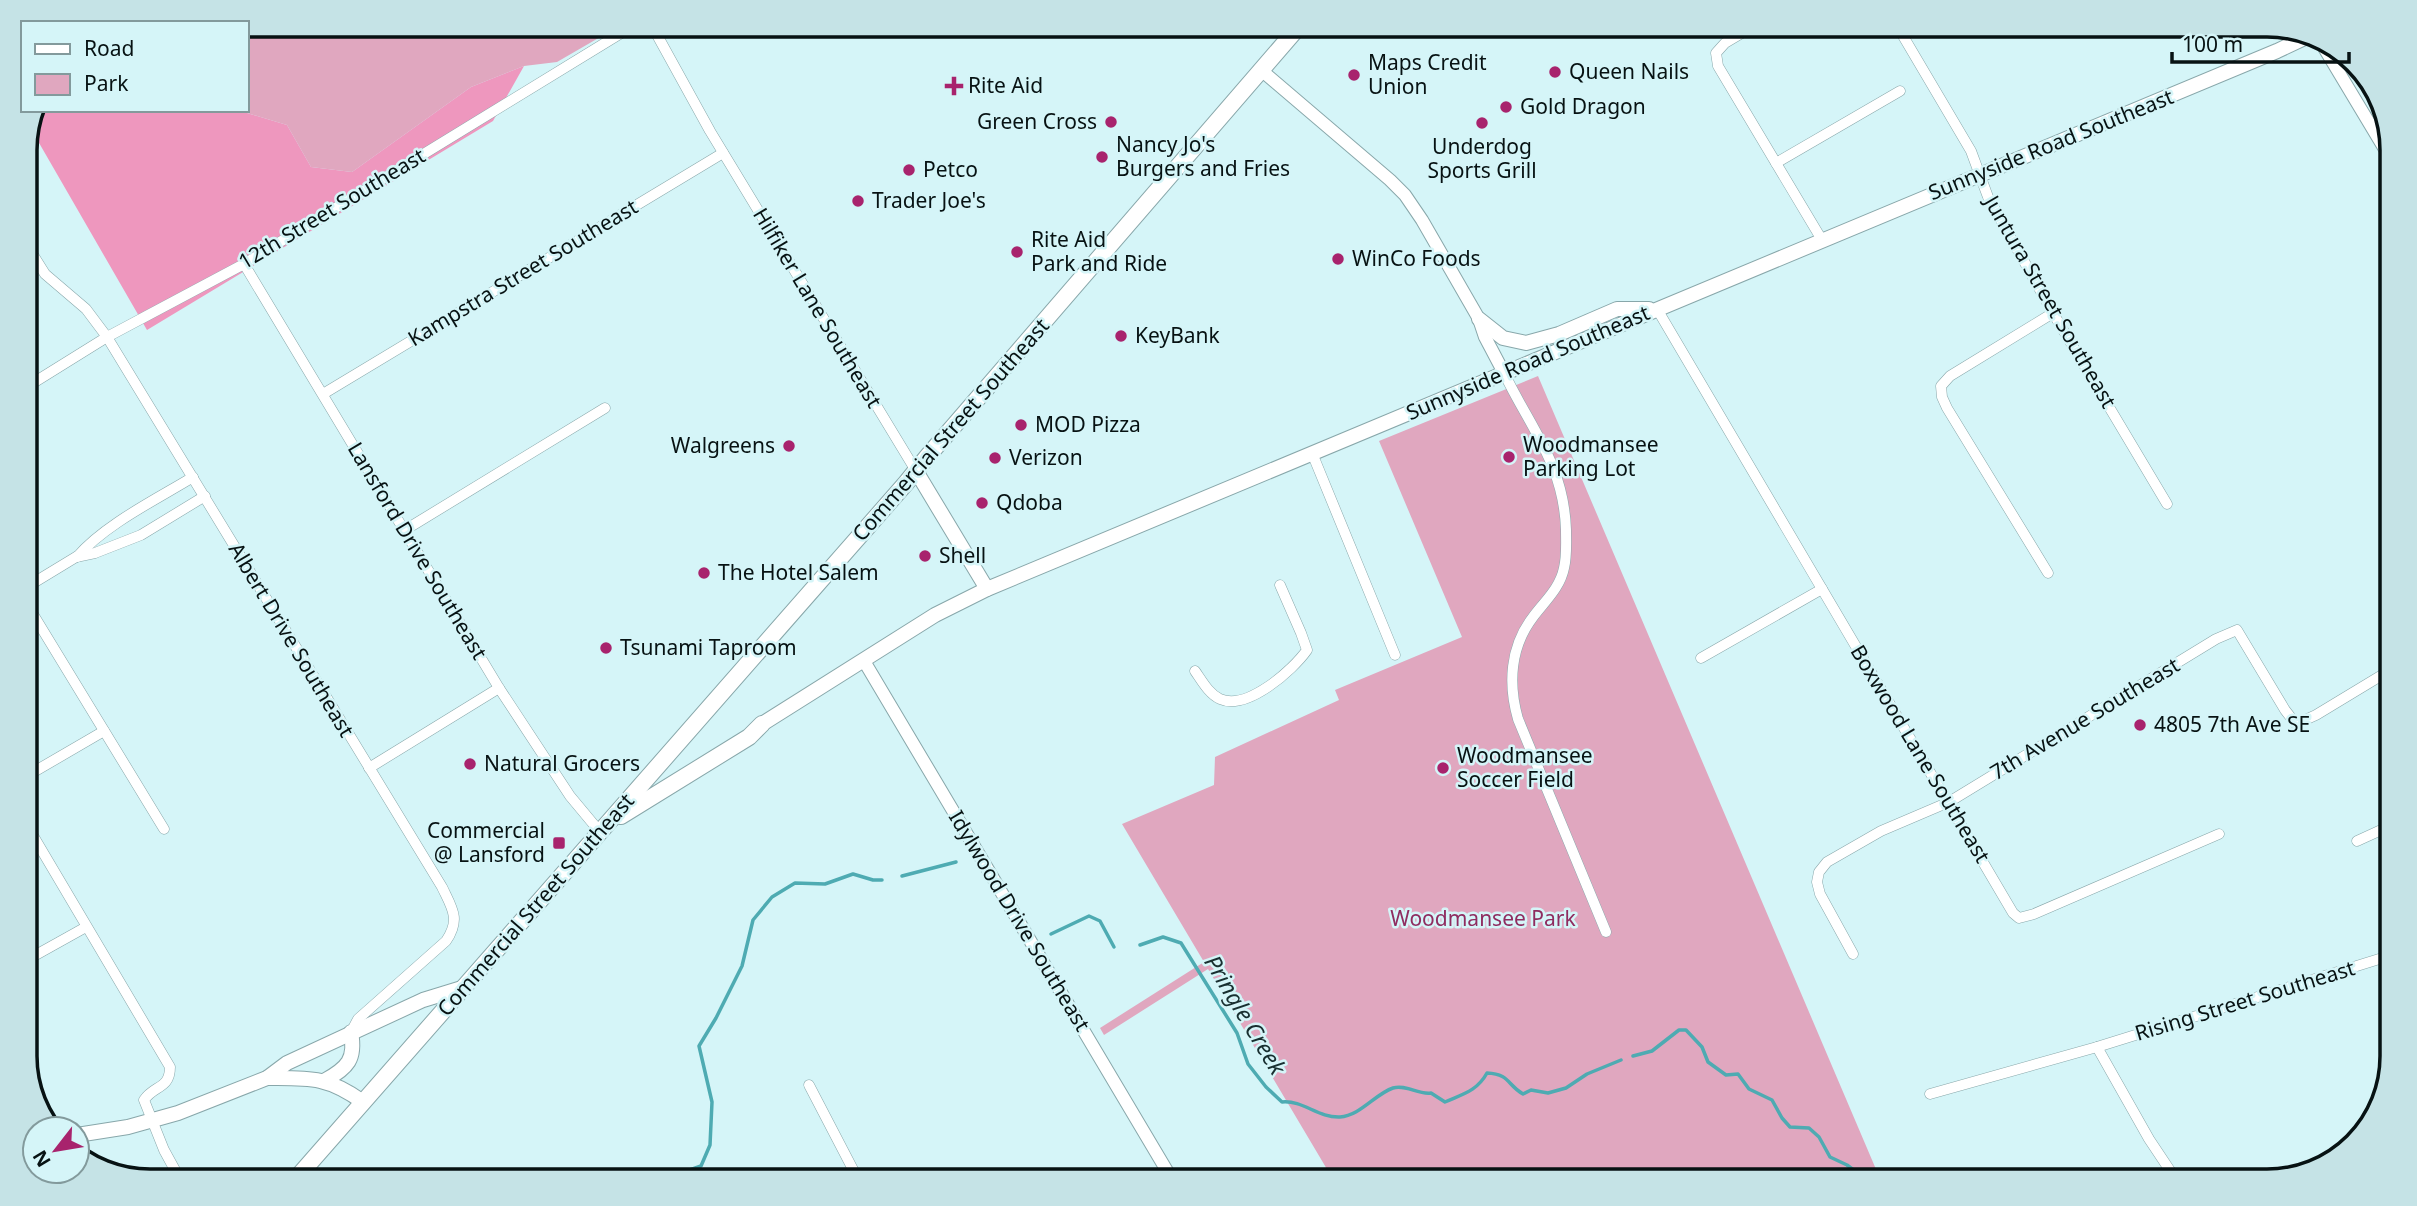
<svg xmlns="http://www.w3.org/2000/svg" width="2417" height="1206" font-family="'Noto Sans',sans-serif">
  <rect width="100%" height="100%" fill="#d5f5f8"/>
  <g fill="#e0a7bf">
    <path d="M 247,25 L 621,25 L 557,62 L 524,66 L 471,87 L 352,172 L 311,167 L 287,125 L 247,113 L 245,110 Z"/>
    <path d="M 1538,376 L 1881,1181 L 1334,1181 L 1208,969 L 1104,1035 L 1100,1028 L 1204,962 L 1122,824 L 1214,785 L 1215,757 L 1339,700 L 1335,690 L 1462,637 L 1379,441 Z"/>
  </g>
  <path fill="#ee97be" d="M 524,66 L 493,121 L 147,330 L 31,129 L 39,110 L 245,110 L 247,113 L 287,125 L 311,167 L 352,172 L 471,87 Z"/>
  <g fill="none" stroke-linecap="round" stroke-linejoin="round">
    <g stroke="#4eabb2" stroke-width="3.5">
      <path d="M 902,876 L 956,862"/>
      <path d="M 1051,934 L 1089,916 L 1100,921 L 1114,947"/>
      <path d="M 1140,945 L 1163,937 L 1181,943 L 1237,1033 L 1248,1064 L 1266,1087 L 1282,1102 C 1303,1100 1318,1118 1340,1117 C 1360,1116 1375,1094 1393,1088 C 1406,1084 1418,1095 1431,1093 L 1445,1102 C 1463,1094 1477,1091 1487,1073 C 1510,1074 1507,1085 1523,1094 L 1531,1090 L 1548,1093 L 1566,1088 L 1587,1074 L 1621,1060"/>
      <path d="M 1633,1056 L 1652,1051 L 1679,1030 L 1686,1030 L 1702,1047 L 1708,1062 L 1726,1075 L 1738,1074 L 1749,1089 L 1772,1100 L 1782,1118 L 1790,1127 L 1809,1128 L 1819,1137 L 1830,1157 L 1847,1165 L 1868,1181"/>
      <path d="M 668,1181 L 667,1178 L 701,1166 L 710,1145 L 712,1102 L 699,1046 L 716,1018 L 742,966 L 753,920 L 772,897 L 795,883 L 825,884 L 853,874 L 873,880 L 882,880"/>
    </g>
    <g stroke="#88a7aa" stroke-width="11">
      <g id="minor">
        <path d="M 651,24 L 710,131 L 916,471"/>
        <path d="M 1757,24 L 1725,43 L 1716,53 L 1718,66 L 1822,240"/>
        <path d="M 1896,24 L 1971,151 L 1988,197 L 2053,313 L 2167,504"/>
        <path d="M 1776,163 L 1900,91"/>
        <path d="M 25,242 L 45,274 L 86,309 L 107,337 L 442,887 C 452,908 461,919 446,941 L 358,1019 L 351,1032"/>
        <path d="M 244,264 L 499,688 L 570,796 L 600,832"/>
        <path d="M 1657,309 L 2013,913 L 2019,918 L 2034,914 L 2219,834"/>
        <path d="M 1504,373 C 1531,429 1564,465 1566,530 C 1566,543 1567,556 1564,568 C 1560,588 1545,601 1533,617 C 1510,647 1508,684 1518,719 L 1606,932"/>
        <path d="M 25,388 L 107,337 L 244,264 L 636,24"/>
        <path d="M 323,394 L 723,153"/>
        <path d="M 1312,453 L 1395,655"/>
        <path d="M 405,530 L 605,408"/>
        <path d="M 77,557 C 104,525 157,499 193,477"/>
        <path d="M 2048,573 L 1947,408 L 1942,397 L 1941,386 L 1950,376 L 2053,313"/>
        <path d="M 25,588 L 76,557 L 95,553 L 141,535 L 205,496"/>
        <path d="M 25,601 L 164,829"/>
        <path d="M 1701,658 L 1822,589"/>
        <path d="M 1195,671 C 1202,681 1209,694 1220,699 C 1247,711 1293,670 1307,650 L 1301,633 L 1280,585"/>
        <path d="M 369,768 L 499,688"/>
        <path d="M 25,777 L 104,731"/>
        <path d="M 25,822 L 170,1067 C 170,1089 154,1085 144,1100 L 164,1150 L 181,1181"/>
        <path d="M 2357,841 L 2392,825"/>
        <path d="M 1853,954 L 1820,894 L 1817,882 L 1819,872 L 1827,862 L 1881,831 L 1949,802 L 2216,639 L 2237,630 L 2285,710 L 2296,724 L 2316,715 L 2392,669"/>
        <path d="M 25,961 L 86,927"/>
        <path d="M 2097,1047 L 2149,1139 L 2177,1181"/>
        <path d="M 809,1085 L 859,1181"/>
        <path d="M 1930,1094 L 2097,1047 L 2392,955"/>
      </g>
    </g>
    <g stroke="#88a7aa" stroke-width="14">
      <g id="tertiary">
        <path d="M 2317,36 L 2392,161"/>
        <path d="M 1261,70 L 1390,180 L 1405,195 L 1422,220 L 1479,319 L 1485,337 L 1504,373"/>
        <path d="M 864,661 L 1173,1181"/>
      </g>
    </g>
    <g stroke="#88a7aa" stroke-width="16">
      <g id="secondary">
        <path d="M 1479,319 L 1503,338 L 1526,343 L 1559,334 L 1617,309 L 1649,309"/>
        <path d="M 916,471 L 987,589"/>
        <path d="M 762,724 L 935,615 L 987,589 L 2277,51 L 2311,35"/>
        <path d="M 267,1078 C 309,1078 327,1076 363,1102"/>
        <path d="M 324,1081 C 348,1068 356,1059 351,1032"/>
        <path d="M 77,1135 L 128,1127 L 178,1113 L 267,1078 L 287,1063 L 423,1000 L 462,988"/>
      </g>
    </g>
    <g stroke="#88a7aa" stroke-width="18">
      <g id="primary">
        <path d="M 621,816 L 749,737 L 762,724"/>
        <path d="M 294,1181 L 906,483 L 927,457 L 1301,24"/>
      </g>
    </g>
    <use href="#minor" stroke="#fff" stroke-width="10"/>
    <use href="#tertiary" stroke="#fff" stroke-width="12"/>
    <use href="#secondary" stroke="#fff" stroke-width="14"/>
    <use href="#primary" stroke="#fff" stroke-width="16"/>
  </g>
  <g fill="#a8236d" stroke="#d5f5f8" stroke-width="2.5">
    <circle cx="1555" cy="72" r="7"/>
    <circle cx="1354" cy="75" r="7"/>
    <path d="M950.5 75.5h7v7h7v7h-7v7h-7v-7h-7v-7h7z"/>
    <circle cx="1506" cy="107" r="7"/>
    <circle cx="1111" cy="122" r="7"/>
    <circle cx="1482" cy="123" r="7"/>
    <circle cx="1102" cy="157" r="7"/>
    <circle cx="909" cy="170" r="7"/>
    <circle cx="858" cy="201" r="7"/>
    <circle cx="1017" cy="252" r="7"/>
    <circle cx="1338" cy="259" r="7"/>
    <circle cx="1121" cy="336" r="7"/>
    <circle cx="1021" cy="425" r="7"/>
    <circle cx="789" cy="446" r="7"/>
    <circle cx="1509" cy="457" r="7"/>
    <circle cx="995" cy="458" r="7"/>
    <circle cx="982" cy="503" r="7"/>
    <circle cx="925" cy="556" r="7"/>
    <circle cx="704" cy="573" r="7"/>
    <circle cx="606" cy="648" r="7"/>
    <circle cx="2140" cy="725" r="7"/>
    <circle cx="470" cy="764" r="7"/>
    <circle cx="1443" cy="768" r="7"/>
    <rect x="552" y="836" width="14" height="14" rx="3.5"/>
  </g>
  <g text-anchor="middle" stroke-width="5" stroke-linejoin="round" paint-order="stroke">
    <g font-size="21" fill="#071213" stroke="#d5f5f8" text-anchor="start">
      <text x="1368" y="70">Maps Credit<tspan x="1368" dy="24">Union</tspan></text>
      <text x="1569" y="79">Queen Nails</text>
      <text x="968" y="93">Rite Aid</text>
      <text x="1520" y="114">Gold Dragon</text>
      <text x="1097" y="129" text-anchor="end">Green Cross</text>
      <text x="1116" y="152">Nancy Jo's<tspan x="1116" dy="24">Burgers and Fries</tspan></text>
      <text x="1482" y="154" text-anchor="middle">Underdog<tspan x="1482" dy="24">Sports Grill</tspan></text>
      <text x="923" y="177">Petco</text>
      <text x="872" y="208">Trader Joe's</text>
      <text x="1031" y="247">Rite Aid<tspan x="1031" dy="24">Park and Ride</tspan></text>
      <text x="1352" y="266">WinCo Foods</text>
      <text x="1135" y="343">KeyBank</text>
      <text x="1035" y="432">MOD Pizza</text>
      <text x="1523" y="452">Woodmansee<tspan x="1523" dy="24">Parking Lot</tspan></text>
      <text x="775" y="453" text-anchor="end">Walgreens</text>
      <text x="1009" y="465">Verizon</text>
      <text x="996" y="510">Qdoba</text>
      <text x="939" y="563">Shell</text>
      <text x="718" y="580">The Hotel Salem</text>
      <text x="620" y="655">Tsunami Taproom</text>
      <text x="2154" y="732">4805 7th Ave SE</text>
      <text x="1457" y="763">Woodmansee<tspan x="1457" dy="24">Soccer Field</tspan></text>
      <text x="484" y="771">Natural Grocers</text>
      <text x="545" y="838" text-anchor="end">Commercial<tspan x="545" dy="24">@ Lansford</tspan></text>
    </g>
    <g font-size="21" fill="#071213" stroke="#d5f5f8">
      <text transform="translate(2051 145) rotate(-22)" y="7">Sunnyside Road Southeast</text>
      <text transform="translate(332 209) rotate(-31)" y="7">12th Street Southeast</text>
      <text transform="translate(523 273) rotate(-31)" y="7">Kampstra Street Southeast</text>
      <text transform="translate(2050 302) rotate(60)" y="7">Juntura Street Southeast</text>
      <text transform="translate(817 308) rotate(59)" y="7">Hilfiker Lane Southeast</text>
      <text transform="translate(1528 363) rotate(-23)" y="7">Sunnyside Road Southeast</text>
      <text transform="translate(951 430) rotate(-49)" y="7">Commercial Street Southeast</text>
      <text transform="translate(417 551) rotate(59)" y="7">Lansford Drive Southeast</text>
      <text transform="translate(291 640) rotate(59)" y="7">Albert Drive Southeast</text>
      <text transform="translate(2085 719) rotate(-31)" y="7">7th Avenue Southeast</text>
      <text transform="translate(1920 754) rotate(59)" y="7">Boxwood Lane Southeast</text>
      <text transform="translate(536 905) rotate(-49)" y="7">Commercial Street Southeast</text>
      <text transform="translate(1019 921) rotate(59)" y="7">Idylwood Drive Southeast</text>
      <text transform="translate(2245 1001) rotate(-17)" y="7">Rising Street Southeast</text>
    </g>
    <g font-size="21" fill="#8f2c60" stroke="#d5f5f8">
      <text x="1483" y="926">Woodmansee Park</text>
    </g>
    <g font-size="23" font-style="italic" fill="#182f30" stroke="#d5f5f8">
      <text transform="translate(1245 1015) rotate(59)" y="8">Pringle Creek</text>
    </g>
  </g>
  <path d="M0 0H2417V1206H0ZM150 37H2267A113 113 0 0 1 2380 150V1056A113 113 0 0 1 2267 1169H150A113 113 0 0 1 37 1056V150A113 113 0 0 1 150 37Z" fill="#c5e3e6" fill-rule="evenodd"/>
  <path fill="none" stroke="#071213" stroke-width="3.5" d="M150 37H2267A113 113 0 0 1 2380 150V1056A113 113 0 0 1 2267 1169H150A113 113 0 0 1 37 1056V150A113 113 0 0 1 150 37Z"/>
  <rect x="21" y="21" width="228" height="91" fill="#d5f5f8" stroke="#839a9c" stroke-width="2"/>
  <rect x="35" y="44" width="35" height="10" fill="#ffffff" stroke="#839a9c" stroke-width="2"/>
  <text x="84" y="56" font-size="21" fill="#071213">Road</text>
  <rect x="35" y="74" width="35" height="21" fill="#e0a7bf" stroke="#839a9c" stroke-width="2"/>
  <text x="84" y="91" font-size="21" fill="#071213">Park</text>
  <g transform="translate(56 1150) rotate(239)"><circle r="33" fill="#d5f5f8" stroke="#839a9c" stroke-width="2"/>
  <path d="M0-5L12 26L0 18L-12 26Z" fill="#a8236d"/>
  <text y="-10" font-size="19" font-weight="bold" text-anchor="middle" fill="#071213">N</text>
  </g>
  <path d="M2172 52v10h177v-10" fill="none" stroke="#071213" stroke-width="3.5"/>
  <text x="2182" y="52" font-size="21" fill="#071213" stroke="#d5f5f8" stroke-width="5" paint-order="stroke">100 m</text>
</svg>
